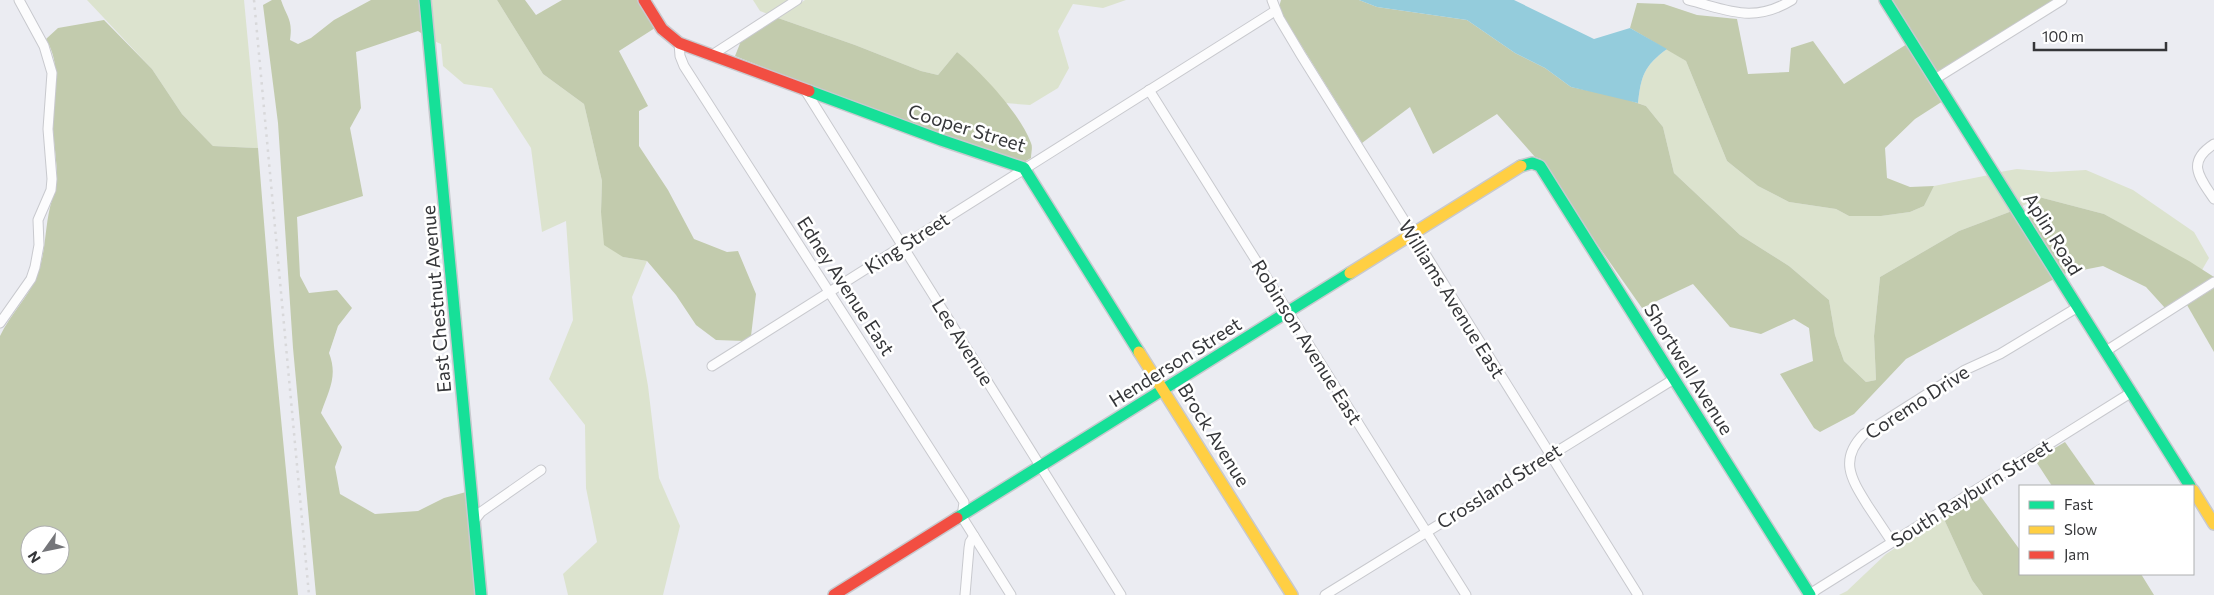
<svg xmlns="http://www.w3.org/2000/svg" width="2214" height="595" font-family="Commissioner,sans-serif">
  <rect width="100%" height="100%" fill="#ebecf2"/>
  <g fill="#dce3ce">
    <path d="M 87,0 L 244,0 L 258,148 L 213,146 L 182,114 L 152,69 Z"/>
    <path d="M 430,0 L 497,0 L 543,74 L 584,104 L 602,181 L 601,212 L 623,257 L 647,261 L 632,297 L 648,386 L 659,478 L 680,526 L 663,595 L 568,595 L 563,574 L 597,542 L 586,488 L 585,425 L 549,379 L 573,320 L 566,221 L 542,232 L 531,148 L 492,88 L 464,84 L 443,66 L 441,44 L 434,41 Z"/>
    <path d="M 753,0 L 790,0 L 768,14 L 760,11 Z"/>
    <path d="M 805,0 L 1126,0 L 1103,8 L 1073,4 L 1058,31 L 1069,68 L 1058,88 L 1030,105 L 1005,103 L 957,52 L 938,75 L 921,71 L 855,45 L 778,18 Z"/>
    <path d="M 1667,49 L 1686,61 L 1727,161 L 1758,186 L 1789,202 L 1836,209 L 1849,216 L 1881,216 L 1910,212 L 1924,206 L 1934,186 L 1989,175 L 2012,211 L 1959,231 L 1880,277 L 1874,336 L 1876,380 L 1866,382 L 1844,361 L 1835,335 L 1829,300 L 1789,266 L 1740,235 L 1674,173 L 1663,127 L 1646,106 L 1638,103 C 1641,76 1644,66 1667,49 Z"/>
    <path d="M 2017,169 L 2051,172 L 2086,170 L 2133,190 L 2194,232 L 2209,258 L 2202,270 L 2104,214 L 2039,197 L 2021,207 L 2000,172 Z"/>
    <path d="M 1943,517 L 1972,580 L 1983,595 L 1839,595 L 1847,591 L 1886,554 Z"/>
  </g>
  <g fill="#c2cbad" fill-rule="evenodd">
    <path d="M 272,0 L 281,0 C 287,18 293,19 290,40 L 298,44 L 311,38 L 334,20 L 371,0 L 420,0 L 424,35 L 418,31 L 356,52 L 361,108 L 350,128 L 363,196 L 297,217 L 300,276 L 309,293 L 337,290 L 352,308 L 338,326 L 329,353 C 338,376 329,390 321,413 L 342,447 L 335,467 L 340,494 L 375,514 L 418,511 L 444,498 L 466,492 L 468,524 L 469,525 L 476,595 L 316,595 L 293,348 L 278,123 L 263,5 Z"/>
    <path d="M 497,0 L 525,0 L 536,15 L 562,0 L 637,0 L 655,28 L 619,51 L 648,106 L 639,111 L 639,146 L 668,190 L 694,239 L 727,252 L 738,251 L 756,294 L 751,336 L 744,341 L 716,340 L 696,325 L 676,295 L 647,261 L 623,257 L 604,245 L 601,212 L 602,181 L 584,104 L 543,74 Z"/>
    <path d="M 1281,0 L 1359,0 L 1377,7 L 1467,20 L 1515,53 L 1545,68 L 1571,87 L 1620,97 L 1646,106 L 1663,127 L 1674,173 L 1740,235 L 1789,266 L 1829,300 L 1835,335 L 1844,361 L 1866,382 L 1876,380 L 1874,336 L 1880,277 L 1959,231 L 2012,211 L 2054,279 L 1906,359 L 1854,414 L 1820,432 L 1814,428 L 1780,374 L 1813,361 L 1809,328 L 1794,319 L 1761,334 L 1730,327 L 1693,284 L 1642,308 L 1585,227 L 1541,159 L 1535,157 L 1497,114 L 1433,154 L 1410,107 L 1362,143 L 1283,16 L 1279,7 Z"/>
    <path d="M 1891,0 L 2054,0 L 1937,73 Z"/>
    <path d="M 1637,3 L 1664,4 L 1697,15 L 1737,19 L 1748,74 L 1789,72 L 1791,48 L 1813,41 L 1844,84 L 1907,44 L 1943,101 L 1915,119 L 1885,148 L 1887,178 L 1910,187 L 1934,186 L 1924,206 L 1910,212 L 1881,216 L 1849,216 L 1836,209 L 1789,202 L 1758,186 L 1727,161 L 1686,61 L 1630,28 Z"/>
    <path d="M 778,18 L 855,45 L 921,71 L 938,75 L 957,52 C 982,73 1019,112 1031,143 C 1033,147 1031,153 1031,158 L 1024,162 L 943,136 L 809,86 L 807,83 L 805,84 L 735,56 L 741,41 Z"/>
    <path d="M 104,20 L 152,69 L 182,114 L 213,146 L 258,148 L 274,346 L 298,595 L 0,595 L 0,336 C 10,315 28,297 36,278 C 47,253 44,225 52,200 C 54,192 57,187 57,178 C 57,162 54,145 53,129 C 53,97 63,68 46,39 L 58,28 ZM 30,535 L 60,535 L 60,565 L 30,565 Z"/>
    <path d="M 2039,197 L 2104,214 L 2189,261 L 2214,277 L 2165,308 L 2146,287 L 2103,266 L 2063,274 L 2027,216 L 2033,209 L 2034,200 Z"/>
    <path d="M 2214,288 L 2214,352 L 2187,305 Z"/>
    <path d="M 2065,442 L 2096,486 L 2052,486 L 2035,460 Z"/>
    <path d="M 1979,494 L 2020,550 L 2020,574 L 2141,574 L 2154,595 L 1983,595 L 1972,580 L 1943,517 Z"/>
  </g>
  <path fill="#94ccdc" d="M 1359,0 L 1514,0 L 1594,39 L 1630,28 L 1667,49 C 1644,66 1641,76 1638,103 L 1571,87 L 1545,68 L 1515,53 L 1467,20 L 1377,7 Z"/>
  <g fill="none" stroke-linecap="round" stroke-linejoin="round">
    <g stroke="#c8c9ce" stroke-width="11">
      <g id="street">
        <path d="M 1272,0 L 1279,18 L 1301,55 L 1638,595"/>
        <path d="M 1688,0 C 1728,10 1753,24 1792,0"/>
        <path d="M 679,43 L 680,56 L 684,66 L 964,502 L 962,517 L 1011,595"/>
        <path d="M 712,55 L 797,0"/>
        <path d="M 1935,79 L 2062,0"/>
        <path d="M 805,90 L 1121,595"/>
        <path d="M 1149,90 L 1466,595"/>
        <path d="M 2214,144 C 2186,162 2199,177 2214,199"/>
        <path d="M 0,323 L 31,279 L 35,267 L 39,245 L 38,220 L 51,190 L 52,179 L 48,129 L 52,73 L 44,46 L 19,0"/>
        <path d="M 2106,351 L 2214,282"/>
        <path d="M 712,366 L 1275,11"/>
        <path d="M 474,521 L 481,512 L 541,470"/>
        <path d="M 1892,542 C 1884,530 1876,518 1868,506 C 1852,480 1838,460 1864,434 L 1965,370 L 2000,354 L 2078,307"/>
        <path d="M 965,595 L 969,548 L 970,542 L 974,536"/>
        <path d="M 1325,595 L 1674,379"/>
        <path d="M 1811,595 L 1816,590 L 2132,392"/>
      </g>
    </g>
    <g stroke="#c8c9ce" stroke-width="14">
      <g id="fast">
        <path d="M 425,0 L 481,595"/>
        <path d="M 1885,0 L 2190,486"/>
        <path d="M 809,91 L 941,140 L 1024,168 L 1139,352"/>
        <path d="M 1521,166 L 1532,163 L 1540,166 L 1810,595"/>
        <path d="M 957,518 L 1350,273"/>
      </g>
    </g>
    <g stroke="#c8c9ce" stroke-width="14">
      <g id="slow">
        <path d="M 1350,273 L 1521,166"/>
        <path d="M 1139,352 L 1292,595"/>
        <path d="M 2193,490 L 2214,524"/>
      </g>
    </g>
    <g stroke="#c8c9ce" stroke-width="14">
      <g id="jam">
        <path d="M 644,0 L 662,29 L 679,43 L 809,91"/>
        <path d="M 834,595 L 957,518"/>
      </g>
    </g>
    <use href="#street" stroke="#fcfcfd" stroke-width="9"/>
    <use href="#fast" stroke="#16e098" stroke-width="11"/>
    <use href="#slow" stroke="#ffcf43" stroke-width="11"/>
    <use href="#jam" stroke="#f24e42" stroke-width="11"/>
    <path stroke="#d8d8da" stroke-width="2.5" stroke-dasharray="2.5 5" stroke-linecap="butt" d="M 254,0 L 309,595"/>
  </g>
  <g text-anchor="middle" stroke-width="5" stroke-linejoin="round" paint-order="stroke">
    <g font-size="19" fill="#353639" stroke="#fff">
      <text transform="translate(967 128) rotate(17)" y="7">Cooper Street</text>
      <text transform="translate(2053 234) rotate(58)" y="7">Aplin Road</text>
      <text transform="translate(907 243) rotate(-33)" y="7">King Street</text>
      <text transform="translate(846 286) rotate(57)" y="7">Edney Avenue East</text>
      <text transform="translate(436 299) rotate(-95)" y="7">East Chestnut Avenue</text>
      <text transform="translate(1452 299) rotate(58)" y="7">Williams Avenue East</text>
      <text transform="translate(963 342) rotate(58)" y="7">Lee Avenue</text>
      <text transform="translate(1307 342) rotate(58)" y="7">Robinson Avenue East</text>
      <text transform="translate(1175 362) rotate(-32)" y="7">Henderson Street</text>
      <text transform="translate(1689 369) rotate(58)" y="7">Shortwell Avenue</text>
      <text transform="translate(1917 402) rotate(-33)" y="7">Coremo Drive</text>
      <text transform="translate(1214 435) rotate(58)" y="7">Brock Avenue</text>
      <text transform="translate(1499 486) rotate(-32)" y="7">Crossland Street</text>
      <text transform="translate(1971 493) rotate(-32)" y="7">South Rayburn Street</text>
    </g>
  </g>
  <rect x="2019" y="485" width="175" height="90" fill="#ffffff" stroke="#aeafb0"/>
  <rect x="2029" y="501" width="25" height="8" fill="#16e098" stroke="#aeafb0"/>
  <text x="2064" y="510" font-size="15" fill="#353639">Fast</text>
  <rect x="2029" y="526" width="25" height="8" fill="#ffcf43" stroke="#aeafb0"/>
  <text x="2064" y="535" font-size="15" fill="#353639">Slow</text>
  <rect x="2029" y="551" width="25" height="8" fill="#f24e42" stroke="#aeafb0"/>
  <text x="2064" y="560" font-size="15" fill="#353639">Jam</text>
  <g transform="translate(45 550) rotate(237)"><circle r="24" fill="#ffffff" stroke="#aeafb0"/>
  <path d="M0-4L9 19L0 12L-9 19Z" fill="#75767a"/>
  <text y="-8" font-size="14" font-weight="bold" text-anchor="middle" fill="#353639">N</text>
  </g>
  <path d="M2034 42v8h132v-8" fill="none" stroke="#353639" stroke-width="2.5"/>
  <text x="2042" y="42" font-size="15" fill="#353639" stroke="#ffffff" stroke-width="4" paint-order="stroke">100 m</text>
</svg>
